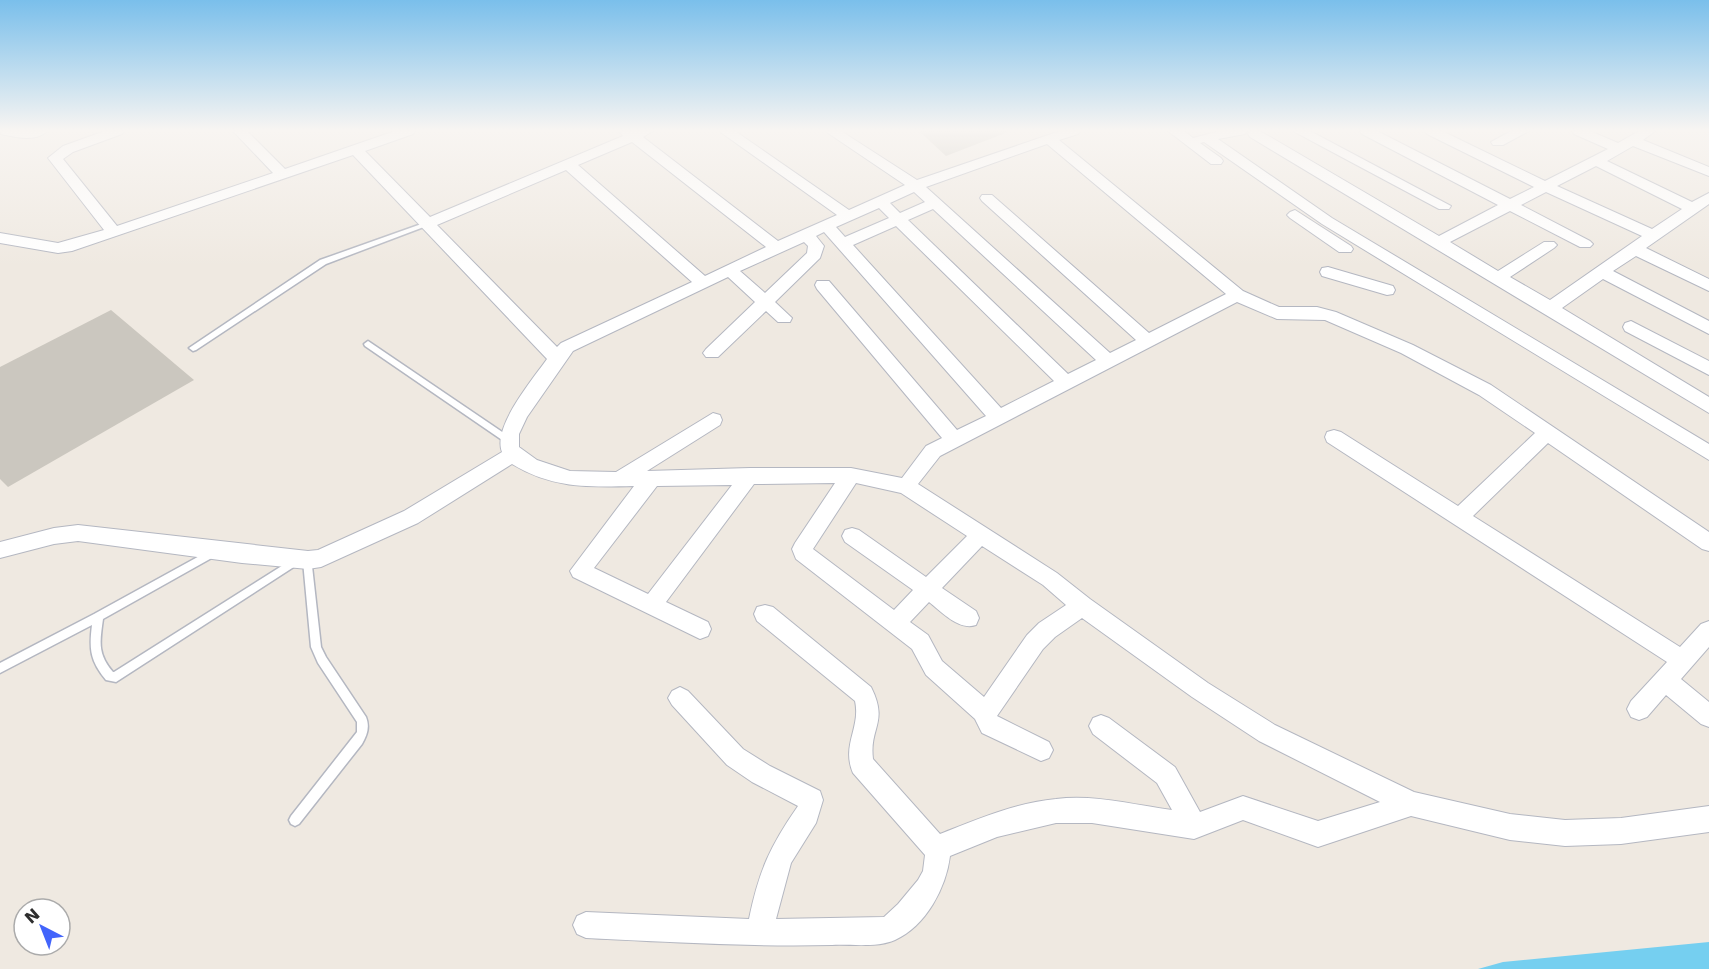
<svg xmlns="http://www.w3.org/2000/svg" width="1709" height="969" font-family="'DejaVu Sans',sans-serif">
  <rect width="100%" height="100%" fill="#efe9e1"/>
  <path fill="#75cff0" d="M 1709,942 L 1709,969 L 1478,969 L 1503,962 Z"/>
  <g fill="#cbc7bf">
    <path d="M 919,131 L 1008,131 L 1008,132 L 946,156 Z"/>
    <path d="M 111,310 L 194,380 L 8,487 L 0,479 L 0,367 Z"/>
  </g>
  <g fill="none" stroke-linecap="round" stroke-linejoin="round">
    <g stroke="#b4b7c1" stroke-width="3">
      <g id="lane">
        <path d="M 427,222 L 430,224 L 429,225 L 326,264 L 196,350 L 193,351 L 189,348 L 320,260 Z"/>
        <path d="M 368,341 L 511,438 L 512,440 L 511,442 L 505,442 L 365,346 L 364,344 Z"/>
        <path d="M 214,548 L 217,549 L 219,552 L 217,555 L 103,619 C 100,641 97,654 113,672 L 114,672 L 296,557 L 299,556 L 304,559 L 308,556 L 311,557 L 321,647 L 326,657 L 366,717 C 370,727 367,735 362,744 L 299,824 L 295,826 L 291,824 L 289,820 L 291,816 L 357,732 L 357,722 L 318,663 L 311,647 L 303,561 L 116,682 L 106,680 C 90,661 89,649 92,625 L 0,673 L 0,663 L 94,614 Z"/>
      </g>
    </g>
    <g stroke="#b4b7c1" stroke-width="2">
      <g id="street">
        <path d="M 0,131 L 45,131 L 46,132 C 35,142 14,137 1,134 Z"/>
        <path d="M 105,131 L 124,131 L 122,134 L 73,152 L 63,159 L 117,226 L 273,173 L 233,131 L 247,131 L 285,169 L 395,131 L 415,131 L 413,134 L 365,151 L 430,217 L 623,136 L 619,131 L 653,131 L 643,137 L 778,241 L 837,215 L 719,131 L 735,131 L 849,210 L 905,185 L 825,131 L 841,131 L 917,180 L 1060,131 L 1080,131 L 1078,134 L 1059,140 L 1243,291 L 1279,307 L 1317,307 L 1336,312 L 1413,345 L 1491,385 L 1709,532 L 1709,551 L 1702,549 L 1548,443 L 1473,516 L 1680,647 L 1701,624 L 1709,621 L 1709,647 L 1681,679 L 1709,702 L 1709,727 L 1701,724 L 1666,695 L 1647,717 L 1639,720 L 1631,717 L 1627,709 L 1631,701 L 1667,662 L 1327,442 L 1325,437 L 1327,432 L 1334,430 L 1341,432 L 1458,506 L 1535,433 L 1479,395 L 1401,353 L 1325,320 L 1277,319 L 1237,302 L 940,456 L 918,484 L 1057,573 L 1090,599 L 1208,683 L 1275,725 L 1414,792 L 1510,814 L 1565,820 L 1621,818 L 1709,806 L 1709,832 L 1621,844 L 1565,846 L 1510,840 L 1411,816 L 1318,847 L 1243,820 L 1194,839 L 1092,823 L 1056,823 L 997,837 L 950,856 C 946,888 926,926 895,940 C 877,948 851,944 832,945 C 750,947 668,942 586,938 L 577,934 L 573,925 L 577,916 L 586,912 L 749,919 C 759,871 770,846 798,806 L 752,782 L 727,765 L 672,705 L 668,698 L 672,691 L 680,687 L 688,691 L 743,749 L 770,766 L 820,791 L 823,800 L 816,823 L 791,863 L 776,919 L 884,917 L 898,904 L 918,880 L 923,871 L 925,855 L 853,773 C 841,745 861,728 855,701 L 757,621 L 754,614 L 757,607 L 765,605 L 773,607 L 871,687 C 889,723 869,727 873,759 L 940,834 C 978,819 1015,803 1056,799 C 1094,794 1134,805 1172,810 L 1157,783 L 1093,734 L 1089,726 L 1093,718 L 1101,715 L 1109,718 L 1175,767 L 1200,812 L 1243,796 L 1318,821 L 1380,802 L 1259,741 L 1192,697 L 1082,618 L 1055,637 L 1043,649 L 997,716 L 1049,742 L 1053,750 L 1049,758 L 1041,761 L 982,733 L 975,719 L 926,675 L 912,649 L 796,559 L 792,549 L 795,543 L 835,483 L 754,484 L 666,602 L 708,622 L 711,629 L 708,636 L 700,639 L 573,577 L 570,571 L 634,486 C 589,487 553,489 512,464 L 418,523 L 321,567 L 308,569 L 242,563 L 78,541 L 54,544 L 0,558 L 0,542 L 54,528 L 78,525 L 308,551 L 318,550 L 404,511 L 502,452 C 492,427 533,379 547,359 L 353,155 L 72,251 L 58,253 L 0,243 L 0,233 L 58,243 L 104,230 L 48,158 L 63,146 ZM 632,142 L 766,247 L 705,276 L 578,165 ZM 1047,144 L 1226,294 L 1149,333 L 992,195 L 982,195 L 980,198 L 982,201 L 1136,340 L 1110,353 L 926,187 ZM 566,170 L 692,282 L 561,343 L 557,347 L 437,225 ZM 914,192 L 925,202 L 900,213 L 890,203 ZM 879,208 L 889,218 L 845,237 L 836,227 ZM 933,209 L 1096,360 L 1068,374 L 908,220 ZM 896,226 L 1054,381 L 1001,408 L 853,245 ZM 824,232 L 986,416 L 957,430 L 829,281 L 817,281 L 815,285 L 817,289 L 942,438 L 926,446 L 902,478 L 851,468 L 750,468 L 647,471 L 720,425 L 722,420 L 720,415 L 713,413 L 616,472 L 570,471 L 537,460 L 519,447 L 519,434 L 527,417 L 573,351 L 728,277 L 755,302 L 706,349 L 703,353 L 706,357 L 718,357 L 766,311 L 778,322 L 790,322 L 792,318 L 775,302 L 820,258 L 824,246 L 816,236 ZM 804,242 L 808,246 L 807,253 L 765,293 L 740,271 ZM 856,483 L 901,493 L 967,536 L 926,577 L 859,530 L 852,528 L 845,530 L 842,536 L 845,542 L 913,590 L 894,610 L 813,549 ZM 732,485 L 648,594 L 594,568 L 657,486 ZM 982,546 L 1043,585 L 1066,605 L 1039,623 L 1027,635 L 984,697 L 942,661 L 928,635 L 910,622 L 929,602 C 942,612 959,631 976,625 L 979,618 L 976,611 L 942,588 Z"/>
        <path d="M 1168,131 L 1184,131 L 1193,138 L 1220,131 L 1247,131 L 1245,134 L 1218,139 L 1332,218 L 1709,444 L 1709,460 L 1322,224 L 1204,142 L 1200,143 L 1221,158 L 1223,161 L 1221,164 L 1211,164 Z"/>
        <path d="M 1250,131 L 1260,131 L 1439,236 L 1498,205 L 1362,134 L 1360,131 L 1377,131 L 1510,199 L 1534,187 L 1427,134 L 1425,131 L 1442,131 L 1545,181 L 1608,149 L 1574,134 L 1572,131 L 1590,131 L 1618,143 L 1639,131 L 1655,131 L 1643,140 L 1709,167 L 1709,176 L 1633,146 L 1607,161 L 1692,202 L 1709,193 L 1709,204 L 1646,248 L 1709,279 L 1709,291 L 1636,256 L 1613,271 L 1709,321 L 1709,334 L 1603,279 L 1562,308 L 1709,397 L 1709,413 L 1250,137 L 1248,134 ZM 1596,166 L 1682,209 L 1652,229 L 1557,186 ZM 1546,192 L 1642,236 L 1550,300 L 1510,277 L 1554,248 L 1557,245 L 1554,242 L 1544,242 L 1498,271 L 1450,242 L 1510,211 L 1580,247 L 1590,247 L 1593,244 L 1590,241 L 1521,205 Z"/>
        <path d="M 1293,131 L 1310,131 L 1451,206 L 1449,209 L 1439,209 Z"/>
        <path d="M 1511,131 L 1529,131 L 1503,145 L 1493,145 L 1491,142 Z"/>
        <path d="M 1295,210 L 1351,246 L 1353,249 L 1351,252 L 1339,252 L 1290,218 L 1287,215 L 1290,212 Z"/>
        <path d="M 1328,267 L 1393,286 L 1395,290 L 1393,294 L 1387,295 L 1322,276 L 1320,272 L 1322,268 Z"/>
        <path d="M 1631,321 L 1709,361 L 1709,375 L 1625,331 L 1623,327 L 1625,323 Z"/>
      </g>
    </g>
    <use href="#lane" fill="#fff" fill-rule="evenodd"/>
    <use href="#street" fill="#fff" fill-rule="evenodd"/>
  </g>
  <linearGradient id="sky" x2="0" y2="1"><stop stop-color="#7abfeb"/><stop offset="0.49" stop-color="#f8f5f2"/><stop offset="1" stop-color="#f8f5f2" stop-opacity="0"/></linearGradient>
  <rect width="1709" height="266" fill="url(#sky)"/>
  <g transform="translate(42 927) rotate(318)"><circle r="28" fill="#ffffff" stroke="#ababab" stroke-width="1.5"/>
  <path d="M0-4.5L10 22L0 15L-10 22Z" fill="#4264fb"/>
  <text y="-9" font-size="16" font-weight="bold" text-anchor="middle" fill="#2e2e2e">N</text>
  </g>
</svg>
